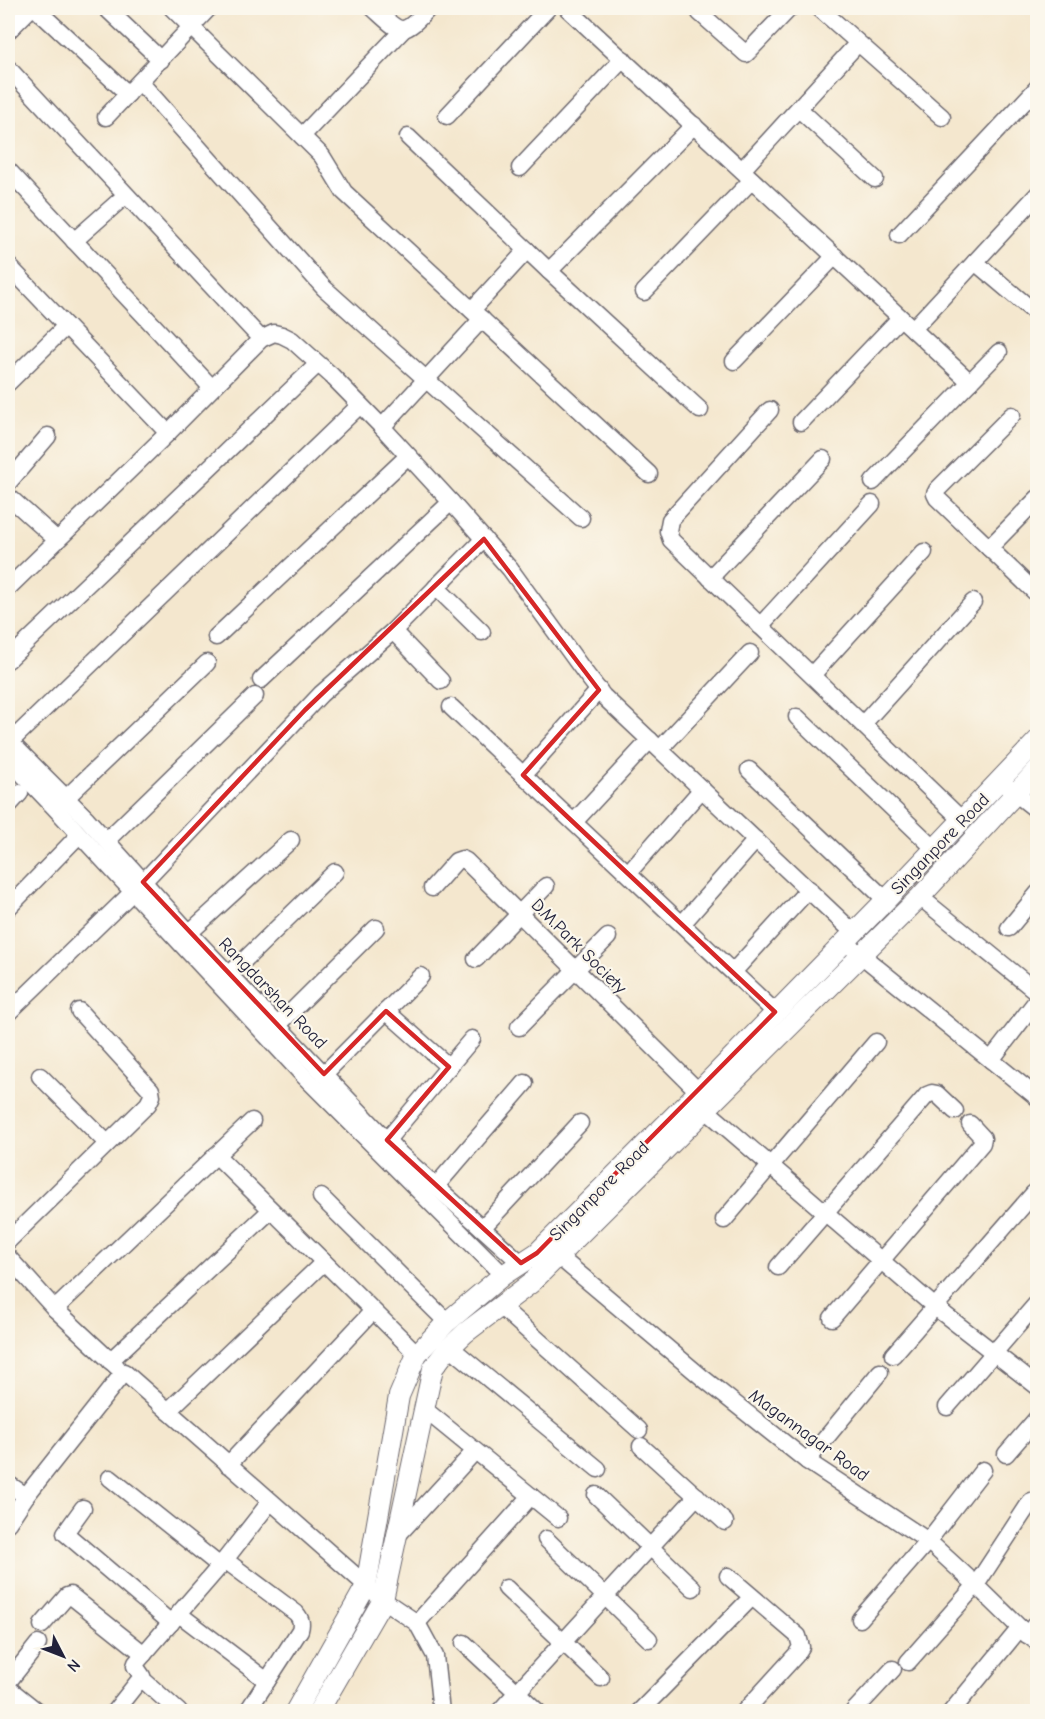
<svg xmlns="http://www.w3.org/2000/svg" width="1045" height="1719" font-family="'Comic Neue',sans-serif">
  <rect width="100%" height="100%" fill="#fbf7ec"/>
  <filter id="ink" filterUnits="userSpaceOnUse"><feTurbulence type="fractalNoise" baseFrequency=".0167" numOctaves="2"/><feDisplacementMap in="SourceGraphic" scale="12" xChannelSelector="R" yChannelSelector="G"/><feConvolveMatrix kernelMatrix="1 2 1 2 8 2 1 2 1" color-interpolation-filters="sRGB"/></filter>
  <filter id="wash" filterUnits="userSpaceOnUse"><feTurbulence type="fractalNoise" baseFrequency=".008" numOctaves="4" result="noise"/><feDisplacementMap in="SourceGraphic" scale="24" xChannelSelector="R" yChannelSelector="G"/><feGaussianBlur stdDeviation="1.35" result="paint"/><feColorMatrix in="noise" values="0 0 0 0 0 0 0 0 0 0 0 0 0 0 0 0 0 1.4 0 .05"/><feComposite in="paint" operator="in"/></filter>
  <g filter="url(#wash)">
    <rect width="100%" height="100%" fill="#f4e7ce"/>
  </g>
  <g filter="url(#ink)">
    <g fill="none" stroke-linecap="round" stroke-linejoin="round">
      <g stroke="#6c676e" stroke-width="19">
        <g id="minor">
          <path d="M 35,8 L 128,94"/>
          <path d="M 106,8 L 161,60"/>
          <path d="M 172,8 L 322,156 L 344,192 L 649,474"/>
          <path d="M 373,8 C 402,34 401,38 429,8"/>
          <path d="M 567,8 L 970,382"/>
          <path d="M 698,8 L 700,13 L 746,54 L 790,8"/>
          <path d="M 819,8 L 942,117"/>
          <path d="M 8,31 L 31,8"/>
          <path d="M 8,68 L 261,339"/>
          <path d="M 140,82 L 324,288 L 581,518"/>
          <path d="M 799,109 L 875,179"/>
          <path d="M 447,116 L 548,8"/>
          <path d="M 106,117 L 209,8"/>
          <path d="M 302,136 L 404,29"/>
          <path d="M 408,137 L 549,271 L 700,410"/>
          <path d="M 520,168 L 623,59"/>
          <path d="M 8,170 L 212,388"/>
          <path d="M 742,170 L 858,43"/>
          <path d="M 899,235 L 1038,87"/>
          <path d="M 74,241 L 126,195"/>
          <path d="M 975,262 L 1038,315"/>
          <path d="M 8,265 L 168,433"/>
          <path d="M 549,271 L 694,125"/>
          <path d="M 644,292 L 752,180"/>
          <path d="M 472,310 L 527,250"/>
          <path d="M 913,329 L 1038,194"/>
          <path d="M 734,361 L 835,256"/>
          <path d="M 8,383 L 66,326"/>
          <path d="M 770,410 L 670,520 L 668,531 L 671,540 L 962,820"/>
          <path d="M 1012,415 L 937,490 L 935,494 L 937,498 L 1038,595"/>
          <path d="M 801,422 L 900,318"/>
          <path d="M 382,427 L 482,319"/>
          <path d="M 873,482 L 999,352"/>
          <path d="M 8,483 L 48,436"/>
          <path d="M 8,496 L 57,540"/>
          <path d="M 989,548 L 1038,498"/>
          <path d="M 710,578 L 823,459"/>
          <path d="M 436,587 L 482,632"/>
          <path d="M 8,588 L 168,433 L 261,339 L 274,333 L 282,335 L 292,340 L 332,376 L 382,427 L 451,502 L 510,569 L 586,674 L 603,696 L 854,933"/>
          <path d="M 760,626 L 872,504"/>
          <path d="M 393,631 L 441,681"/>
          <path d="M 216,637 L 408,456"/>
          <path d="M 8,660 L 318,364"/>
          <path d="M 812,675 L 924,552"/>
          <path d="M 261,680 L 451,502"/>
          <path d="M 451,707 L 775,1012"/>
          <path d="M 797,717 L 935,849"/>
          <path d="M 863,724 L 973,602"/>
          <path d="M 8,740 L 87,819 L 195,939 L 401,1155 L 521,1263"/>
          <path d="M 10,742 L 360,405"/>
          <path d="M 660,749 L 750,653"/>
          <path d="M 8,759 L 54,807 L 303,1075 L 503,1275"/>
          <path d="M 749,770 L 886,900"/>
          <path d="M 523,775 L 599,690"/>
          <path d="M 1005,785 L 1038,811"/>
          <path d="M 66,798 L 207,663"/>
          <path d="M 8,806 L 20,793"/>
          <path d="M 574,822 L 650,740"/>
          <path d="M 107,840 L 255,696"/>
          <path d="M 628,873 L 702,789"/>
          <path d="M 432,888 L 456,861 L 462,859 L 466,861 L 707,1100"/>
          <path d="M 920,897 L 1038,993"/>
          <path d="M 8,908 L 79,835"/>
          <path d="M 682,924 L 756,840"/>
          <path d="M 1009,928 L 1038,893"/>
          <path d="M 189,933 L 291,840"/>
          <path d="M 845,942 L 1038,1098"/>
          <path d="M 476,959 L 546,886"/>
          <path d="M 733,972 L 809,889"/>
          <path d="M 229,975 L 335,872"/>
          <path d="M 386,1011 L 449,1067"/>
          <path d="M 8,1013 L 143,882 L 321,694 L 393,631 L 484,539"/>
          <path d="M 277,1026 L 376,928"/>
          <path d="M 519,1027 L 608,937"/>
          <path d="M 991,1060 L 1038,999"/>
          <path d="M 324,1074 L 421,976"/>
          <path d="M 40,1076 L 107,1143"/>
          <path d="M 706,1110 L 935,1307 L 1038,1387"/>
          <path d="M 387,1140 L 472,1039"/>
          <path d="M 216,1155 L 417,1354"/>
          <path d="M 436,1186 L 525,1083"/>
          <path d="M 321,1197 L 447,1322"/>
          <path d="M 724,1220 L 876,1042"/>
          <path d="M 482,1228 L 580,1123"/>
          <path d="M 8,1241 L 148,1104 L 152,1096 L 151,1090 L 79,1011"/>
          <path d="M 558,1256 L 704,1379 L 807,1461 L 928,1541 L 976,1585 L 1020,1628 L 1038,1643"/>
          <path d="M 8,1257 L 55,1309 L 117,1367"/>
          <path d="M 778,1267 L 927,1095 L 932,1093 L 937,1094 L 955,1111"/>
          <path d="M 500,1306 L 639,1430"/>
          <path d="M 55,1309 L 252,1121"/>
          <path d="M 832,1318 L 982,1143 L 983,1138 L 970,1124"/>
          <path d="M 450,1347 L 598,1469"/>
          <path d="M 893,1355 L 1034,1193"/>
          <path d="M 110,1361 L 271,1210"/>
          <path d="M 947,1407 L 1038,1302"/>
          <path d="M 424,1409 L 558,1518"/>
          <path d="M 168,1411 L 324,1262"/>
          <path d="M 641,1446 L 725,1522"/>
          <path d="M 1006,1454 L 1038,1417"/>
          <path d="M 807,1461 L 880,1372"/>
          <path d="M 228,1465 L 373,1311"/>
          <path d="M 110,1478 L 220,1566"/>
          <path d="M 8,1484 L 26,1496"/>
          <path d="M 596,1495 L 693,1588"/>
          <path d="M 83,1508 L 65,1533 L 171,1623"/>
          <path d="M 8,1523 L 26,1496 L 124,1372 L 383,1600 L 417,1623 L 435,1656 L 441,1712"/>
          <path d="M 396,1537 L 475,1451"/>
          <path d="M 546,1539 L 649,1639"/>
          <path d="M 225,1560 L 296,1613 C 301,1619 302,1623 300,1630 L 247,1712"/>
          <path d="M 728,1576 L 798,1636 L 801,1647 L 796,1655 L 744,1712"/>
          <path d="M 506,1588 L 601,1678"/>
          <path d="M 179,1614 L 267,1681"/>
          <path d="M 860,1619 L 928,1541 L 983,1470"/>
          <path d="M 417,1623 L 531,1496"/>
          <path d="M 42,1625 L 67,1596 L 70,1595 L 144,1654"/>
          <path d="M 1027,1635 L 1038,1621"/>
          <path d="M 464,1643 L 538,1712"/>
          <path d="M 908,1662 L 976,1585 L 1031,1501"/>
          <path d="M 141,1678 L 179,1712"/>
          <path d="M 8,1682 L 38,1644"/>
          <path d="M 8,1688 L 38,1712"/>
          <path d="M 114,1712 L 141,1678 L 142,1676 L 135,1666 L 136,1663 L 220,1566 L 270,1502"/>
          <path d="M 499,1712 L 697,1496"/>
          <path d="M 639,1712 L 752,1597"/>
          <path d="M 853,1712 L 893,1669"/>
          <path d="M 951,1712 L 1020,1628"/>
        </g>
      </g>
      <g stroke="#6c676e" stroke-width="22">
        <g id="major">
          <path d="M 295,1712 L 366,1586 L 399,1396 L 417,1354 L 447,1322 L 503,1275 L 537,1253 L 698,1092 L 886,900 L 1038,740"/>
          <path d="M 318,1712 L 383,1600 L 433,1368 L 446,1351 L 465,1333 L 531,1283 L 558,1256 L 920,897 L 1038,769"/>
        </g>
      </g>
      <use href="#minor" stroke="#fff" stroke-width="16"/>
      <use href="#major" stroke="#fff" stroke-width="20"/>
    </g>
  </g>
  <path fill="none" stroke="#d62828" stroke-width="4.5" stroke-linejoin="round" d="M 484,539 L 599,690 L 523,775 L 775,1012 L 537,1253 L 521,1263 L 387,1140 L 449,1067 L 386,1011 L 324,1074 L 143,882 L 305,710 Z"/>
  <g text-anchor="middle" stroke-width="4.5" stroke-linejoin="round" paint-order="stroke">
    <g font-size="18" fill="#22223b" stroke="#fbf7ec">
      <text transform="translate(940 844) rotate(-46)" y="6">Singanpore Road</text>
      <text transform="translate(579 946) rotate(45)" y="6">D.M.Park Society</text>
      <text transform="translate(273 993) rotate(46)" y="6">Rangdarshan Road</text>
      <text transform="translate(599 1191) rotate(-45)" y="6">Singanpore Road</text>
      <text transform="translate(809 1435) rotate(36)" y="6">Magannagar Road</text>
    </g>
  </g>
  <rect width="1045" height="1719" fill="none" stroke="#fbf7ec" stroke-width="30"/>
  <g transform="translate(63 1656) rotate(132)" stroke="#fbf7ec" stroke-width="4.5" paint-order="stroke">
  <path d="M0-4.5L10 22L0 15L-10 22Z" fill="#22223b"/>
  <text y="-9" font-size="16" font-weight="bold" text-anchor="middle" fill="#22223b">N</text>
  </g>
</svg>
